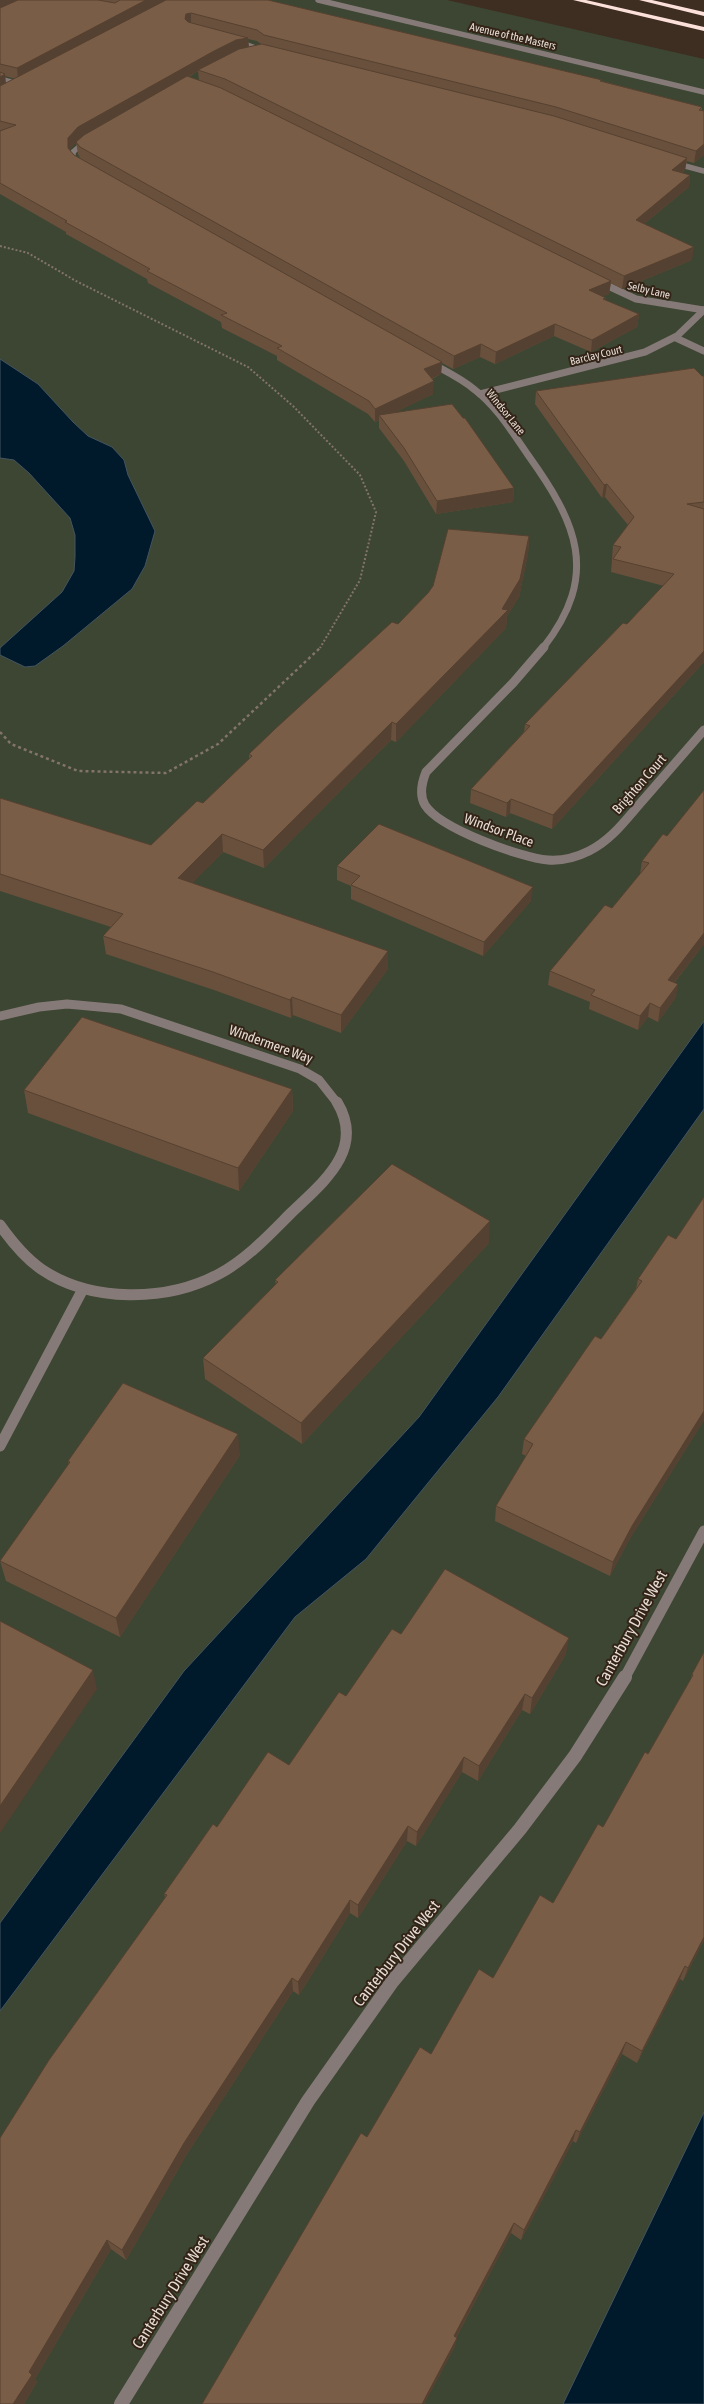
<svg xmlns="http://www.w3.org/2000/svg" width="704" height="2404" font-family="'Asap Condensed',sans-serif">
  <rect width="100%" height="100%" fill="#3e2d21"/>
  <path fill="#3c4632" d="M 0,0 L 447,0 L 704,59 L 704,2404 L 0,2404 Z"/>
  <g fill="#001a2c" stroke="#45545f">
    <path d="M 0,359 L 38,384 L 73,422 L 88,436 L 112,447 L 124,460 L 128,475 L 155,531 L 145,566 L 132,589 L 63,646 L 35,666 L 25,667 L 0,655 L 0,648 L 62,592 L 74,571 L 75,557 L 75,535 L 70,518 L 29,473 L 14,460 L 0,458 Z"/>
    <path d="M 704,1021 L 704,1109 L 498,1397 L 366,1559 L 295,1617 L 0,2011 L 0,1923 L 184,1671 L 419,1417 Z"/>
    <path d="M 704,2112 L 704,2404 L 563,2404 Z"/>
  </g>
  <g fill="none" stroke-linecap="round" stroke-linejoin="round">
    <path stroke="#827469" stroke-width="2" stroke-dasharray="2 2" stroke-linecap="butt" d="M 0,246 L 28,253 L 76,281 L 248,367 L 293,406 L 360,475 L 376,512 L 360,580 L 320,648"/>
    <path stroke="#827469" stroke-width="2.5" stroke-dasharray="3 3" stroke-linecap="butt" d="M 0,732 L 11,744 L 78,771 L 166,773 L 218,744 L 321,647"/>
    <g stroke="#867a78" stroke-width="5.5">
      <path d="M 318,0 L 704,92"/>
      <path d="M 236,41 L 267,52"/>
      <path d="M 0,79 L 18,84"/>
      <path d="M 674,163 L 704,171"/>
      <path d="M 79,164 L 73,158 L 73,152 L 87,140"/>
      <path d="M 598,282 L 609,287"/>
    </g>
    <g stroke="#867a78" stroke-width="7">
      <path d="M 606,285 L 636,299 L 704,310"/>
      <path d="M 676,338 L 704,351"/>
      <path d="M 429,362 C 445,371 461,378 475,390 C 497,407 512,432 528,455 C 576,522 601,574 543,648"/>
      <path d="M 480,394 L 645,352 L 677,336 L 704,310"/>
    </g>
    <g stroke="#867a78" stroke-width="9">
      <path d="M 544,647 L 513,683 L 426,772 C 422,782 419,795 425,805 C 439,828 521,858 548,860 C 562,861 577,857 589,851 C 612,840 627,818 644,799 C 664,776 684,753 704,730"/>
      <path d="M 0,1016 L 39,1007 L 67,1004 L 121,1009 L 300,1069 L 319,1080 L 338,1104"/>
    </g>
    <g stroke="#867a78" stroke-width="11">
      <path d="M 0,1225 C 12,1242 24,1257 41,1269 C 91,1303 167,1302 219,1274 C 247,1259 269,1235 291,1213 C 322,1183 366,1150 337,1102"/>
      <path d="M 0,1446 L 83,1289"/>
      <path d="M 624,1679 L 704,1531"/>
    </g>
    <path stroke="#867a78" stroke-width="14" d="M 121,2404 L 308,2101 L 392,1982 L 520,1829 L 575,1756 L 625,1677"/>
    <g fill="#fce0da" fill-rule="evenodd">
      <path d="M 573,0 L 586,0 L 704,27 L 704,31 Z"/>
      <path d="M 639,0 L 652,0 L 704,12 L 704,16 Z"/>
    </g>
  </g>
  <g fill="#69503c" fill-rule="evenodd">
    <path d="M 0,0 L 268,0 L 602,80 L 602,81 L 702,107 L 702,110 L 704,111 L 704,155 L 694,163 L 687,161 L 685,170 L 682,173 L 690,175 L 689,187 L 644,224 L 692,260 L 622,289 L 611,283 L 609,294 L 603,296 L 606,301 L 639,314 L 637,327 L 591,352 L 554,336 L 495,364 L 480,357 L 453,369 L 442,363 L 441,374 L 432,379 L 433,394 L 396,412 L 514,488 L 513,502 L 436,514 L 404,461 L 379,428 L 379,420 L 375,422 L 368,414 L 277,360 L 277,356 L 222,328 L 221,322 L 148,283 L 147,279 L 66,234 L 66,232 L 0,194 ZM 248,39 L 257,41 L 261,44 L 249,47 ZM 198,71 L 199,80 L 189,77 ZM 5,76 L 16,79 L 6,84 ZM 76,142 L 78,154 L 80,158 L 74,155 L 69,150 Z"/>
    <path d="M 704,376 L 704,662 L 552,829 L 510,813 L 506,817 L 470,803 L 471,789 L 524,732 L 525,724 L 627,624 L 664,586 L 611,572 L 613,545 L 628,525 L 605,497 L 602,498 L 535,404 L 536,391 Z"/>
    <path d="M 529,536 L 528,554 L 519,597 L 507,616 L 506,628 L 396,742 L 391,740 L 264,868 L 223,852 L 192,883 L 388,969 L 341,1033 L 293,1015 L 291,1018 L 214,990 L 106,954 L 103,936 L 111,927 L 0,891 L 0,798 L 151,845 L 203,803 L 249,759 L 249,754 L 398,624 Z"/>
    <path d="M 704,790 L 704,944 L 675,982 L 676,997 L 658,1022 L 648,1017 L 638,1030 L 589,1009 L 590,1002 L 548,985 L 550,971 L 612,908 L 640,874 L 642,861 L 667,836 Z"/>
    <path d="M 337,866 L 531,901 L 483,956 L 351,899 L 351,886 L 337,880 Z"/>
    <path d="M 292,1089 L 293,1111 L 239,1191 L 28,1113 L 24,1090 Z"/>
    <path d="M 704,1197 L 704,1420 L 629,1540 L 610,1576 L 495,1521 L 496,1506 L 526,1456 L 522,1454 L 524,1439 L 601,1339 L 636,1289 L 638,1279 L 676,1239 Z"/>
    <path d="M 489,1243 L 302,1444 L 205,1379 L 203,1358 L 276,1285 L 275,1280 Z"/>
    <path d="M 240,1455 L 120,1637 L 6,1581 L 0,1561 L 69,1465 L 68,1461 Z"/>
    <path d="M 401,1634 L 566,1654 L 530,1714 L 522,1710 L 478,1781 L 462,1772 L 416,1846 L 407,1841 L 358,1918 L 350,1913 L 299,1995 L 293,1991 L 187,2154 L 126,2260 L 111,2249 L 35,2379 L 37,2382 L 24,2404 L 0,2404 L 165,1897 L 164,1894 L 217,1827 L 289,1765 L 346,1696 Z"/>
    <path d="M 704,1652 L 704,1940 L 683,1981 L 680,1979 L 637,2063 L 622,2054 L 576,2143 L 573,2141 L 521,2240 L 511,2233 L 456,2338 L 455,2346 L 424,2404 L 202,2404 L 367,2137 L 431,2054 L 493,1978 L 553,1903 L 603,1827 L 648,1754 L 690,1682 L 692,1674 Z"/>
  </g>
  <g fill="#554131">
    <path d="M 0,0 L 20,0 L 0,10 Z"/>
    <path d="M 146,0 L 168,0 L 18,79 L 17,68 Z"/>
    <path d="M 191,13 L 191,24 L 185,30 L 185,19 L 186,14 Z"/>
    <path d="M 248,38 L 249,49 L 198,70 L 198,71 L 80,139 L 69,150 L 68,148 L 68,138 L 78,127 L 214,51 L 236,40 Z"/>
    <path d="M 5,74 L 6,86 L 0,89 L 0,77 Z"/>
    <path d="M 704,144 L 704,155 L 694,163 L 696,151 Z"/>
    <path d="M 687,158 L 685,170 L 670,182 L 672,170 Z"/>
    <path d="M 690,175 L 689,187 L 634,232 L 636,220 Z"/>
    <path d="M 694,247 L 692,260 L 622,289 L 624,276 Z"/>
    <path d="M 611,281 L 609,294 L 588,303 L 589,290 Z"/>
    <path d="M 639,314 L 637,327 L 591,352 L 592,340 Z"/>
    <path d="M 555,324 L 554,336 L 495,364 L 496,352 Z"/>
    <path d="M 481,344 L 480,357 L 453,369 L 454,356 Z"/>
    <path d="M 442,362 L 441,374 L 424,382 L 424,369 Z"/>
    <path d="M 434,381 L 433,394 L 382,419 L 379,415 L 379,420 L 375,422 L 375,409 Z"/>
    <path d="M 607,484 L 605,497 L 602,498 L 604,485 Z"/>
    <path d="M 514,488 L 513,502 L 436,514 L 437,501 Z"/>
    <path d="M 529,536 L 528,554 L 519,597 L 507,616 L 506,628 L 396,742 L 396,724 L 502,609 Z"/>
    <path d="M 704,651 L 704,662 L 552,829 L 553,815 Z"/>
    <path d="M 392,722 L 391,740 L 264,868 L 263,850 Z"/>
    <path d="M 511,799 L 510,813 L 506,817 L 507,803 Z"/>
    <path d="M 222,834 L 223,852 L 180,896 L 178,878 Z"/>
    <path d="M 533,887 L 531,901 L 483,956 L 484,942 Z"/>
    <path d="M 704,933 L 704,944 L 666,993 L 668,980 Z"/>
    <path d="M 388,951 L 388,969 L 341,1033 L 341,1015 Z"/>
    <path d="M 678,984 L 676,997 L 658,1022 L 660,1008 Z"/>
    <path d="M 292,997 L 293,1015 L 291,1018 L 290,1000 Z"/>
    <path d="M 650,1003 L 648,1017 L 638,1030 L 640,1016 Z"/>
    <path d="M 292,1089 L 293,1111 L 239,1191 L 238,1168 Z"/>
    <path d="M 490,1221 L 489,1243 L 302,1444 L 301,1423 Z"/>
    <path d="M 704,1411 L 704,1420 L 629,1540 L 610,1576 L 613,1562 L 632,1526 Z"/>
    <path d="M 238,1434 L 240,1455 L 120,1637 L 116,1618 Z"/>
    <path d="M 569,1638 L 566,1654 L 530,1714 L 532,1698 Z"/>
    <path d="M 93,1670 L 97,1689 L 0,1833 L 0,1806 Z"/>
    <path d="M 525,1694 L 522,1710 L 478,1781 L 479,1766 Z"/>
    <path d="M 464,1757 L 462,1772 L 416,1846 L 417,1832 Z"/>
    <path d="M 408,1826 L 407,1841 L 358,1918 L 358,1905 Z"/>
    <path d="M 350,1900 L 350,1913 L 299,1995 L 298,1982 Z"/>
    <path d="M 704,1937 L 704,1940 L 683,1981 L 688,1968 Z"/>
    <path d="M 685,1966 L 680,1979 L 637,2063 L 642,2051 Z"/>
    <path d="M 292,1978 L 293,1991 L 187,2154 L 126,2260 L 122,2250 L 184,2143 Z"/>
    <path d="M 626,2042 L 622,2054 L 576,2143 L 580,2132 Z"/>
    <path d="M 576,2130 L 573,2141 L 521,2240 L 524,2230 Z"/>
    <path d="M 514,2223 L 511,2233 L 452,2345 L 454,2336 Z"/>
    <path d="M 107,2240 L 111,2249 L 35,2379 L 37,2382 L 24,2404 L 13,2404 L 29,2372 Z"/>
    <path d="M 457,2338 L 455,2346 L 424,2404 L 422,2404 Z"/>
  </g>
  <g fill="#7a5d46" stroke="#554131">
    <path d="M 18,0 L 98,0 L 115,3 L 120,0 L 146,0 L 17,68 L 0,64 L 0,8 Z"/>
    <path d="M 166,0 L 268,0 L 602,80 L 600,81 L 702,107 L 699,110 L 704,111 L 704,144 L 696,151 L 556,107 L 264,35 L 257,30 L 191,13 L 186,14 L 185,19 L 188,22 L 248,38 L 236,40 L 214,51 L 78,127 L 68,138 L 68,148 L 74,155 L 442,362 L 424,369 L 434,381 L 375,409 L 369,401 L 277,348 L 282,346 L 221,315 L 227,313 L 147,271 L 150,269 L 65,222 L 67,221 L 0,183 L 0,131 L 16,125 L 0,121 L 0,86 Z"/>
    <path d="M 262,44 L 554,116 L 687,158 L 672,170 L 690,175 L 636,220 L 694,247 L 624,276 L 225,79 L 198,70 L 239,49 Z"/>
    <path d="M 0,72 L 5,74 L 0,77 Z"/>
    <path d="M 187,76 L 221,88 L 611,281 L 589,290 L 606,298 L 603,299 L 639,314 L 592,340 L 555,324 L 496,352 L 481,344 L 454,356 L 80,147 L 76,142 L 84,135 Z"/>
    <path d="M 694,368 L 702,376 L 704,376 L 704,502 L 687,504 L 704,509 L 704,651 L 553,815 L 511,799 L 507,803 L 471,789 L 530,726 L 525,724 L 623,623 L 627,624 L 674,574 L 613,559 L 621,547 L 613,545 L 634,517 L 607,484 L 604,485 L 536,391 Z"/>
    <path d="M 452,404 L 463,418 L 465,418 L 514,488 L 437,501 L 404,448 L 379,415 Z"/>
    <path d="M 448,529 L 529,536 L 520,579 L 502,609 L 508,610 L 396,724 L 392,722 L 263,850 L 222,834 L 178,878 L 388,951 L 341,1015 L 292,997 L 290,1000 L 213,972 L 103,936 L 123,914 L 0,874 L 0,798 L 151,845 L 197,801 L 203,803 L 252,756 L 249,754 L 275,729 L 392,622 L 398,624 L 428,593 L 433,586 Z"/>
    <path d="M 704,790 L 704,933 L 668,980 L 678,984 L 660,1008 L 650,1003 L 640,1016 L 591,995 L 595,990 L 550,971 L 605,905 L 612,908 L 649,863 L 642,861 L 663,834 L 667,836 Z"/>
    <path d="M 379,824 L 533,887 L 484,942 L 351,885 L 360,876 L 337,866 Z"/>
    <path d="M 82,1017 L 292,1089 L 238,1168 L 24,1090 Z"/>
    <path d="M 392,1164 L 490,1221 L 301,1423 L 203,1358 L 278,1282 L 275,1280 Z"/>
    <path d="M 704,1197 L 704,1411 L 632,1526 L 613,1562 L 496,1506 L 533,1444 L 524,1439 L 595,1336 L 601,1339 L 642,1281 L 638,1279 L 668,1235 L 676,1239 Z"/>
    <path d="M 123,1383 L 238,1434 L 116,1618 L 0,1561 L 70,1462 L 68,1461 Z"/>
    <path d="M 445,1569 L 569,1638 L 532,1698 L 525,1694 L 479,1766 L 464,1757 L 417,1832 L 408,1826 L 358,1905 L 350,1900 L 298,1982 L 292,1978 L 184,2143 L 122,2250 L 107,2240 L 29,2372 L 32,2375 L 13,2404 L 0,2404 L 0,2138 L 49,2060 L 167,1895 L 164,1894 L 213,1824 L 217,1827 L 268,1752 L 289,1765 L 339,1692 L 346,1696 L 392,1629 L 401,1634 Z"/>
    <path d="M 0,1621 L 93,1670 L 0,1806 Z"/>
    <path d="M 704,1652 L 704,1937 L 688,1968 L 685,1966 L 642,2051 L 626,2042 L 580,2132 L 576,2130 L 524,2230 L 514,2223 L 454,2336 L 457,2338 L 422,2404 L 202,2404 L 361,2133 L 367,2137 L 420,2047 L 431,2054 L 479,1969 L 493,1978 L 540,1895 L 553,1903 L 598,1824 L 603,1827 L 645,1752 L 648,1754 L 693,1675 L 692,1674 Z"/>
  </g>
  <g text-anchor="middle" stroke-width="4" stroke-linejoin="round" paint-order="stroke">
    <g font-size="11" fill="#e7ddd5" stroke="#332417">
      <text transform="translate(513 36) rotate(13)" y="4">Avenue of the Masters</text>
      <text transform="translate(649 290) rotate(13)" y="4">Selby Lane</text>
      <text transform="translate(596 355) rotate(-14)" y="4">Barclay Court</text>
      <text transform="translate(506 412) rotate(51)" y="4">Windsor Lane</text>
    </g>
    <g font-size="14" fill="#e7ddd5" stroke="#332417">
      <text transform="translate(639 784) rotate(-49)" y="5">Brighton Court</text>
      <text transform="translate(499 830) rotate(20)" y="5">Windsor Place</text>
      <text transform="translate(271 1044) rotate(20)" y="5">Windermere Way</text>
    </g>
    <g font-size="16" fill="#e7ddd5" stroke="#332417">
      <text transform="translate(631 1628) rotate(-61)" y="6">Canterbury Drive West</text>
      <text transform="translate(396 1953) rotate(-52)" y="6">Canterbury Drive West</text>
      <text transform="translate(170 2292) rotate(-58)" y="6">Canterbury Drive West</text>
    </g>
  </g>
</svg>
